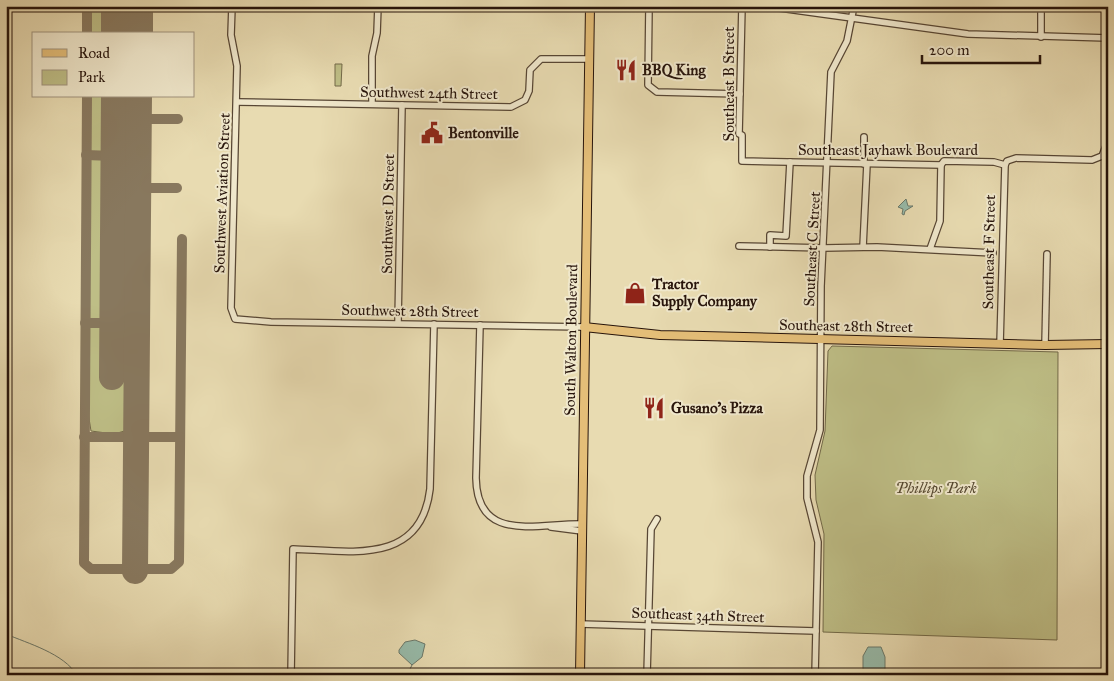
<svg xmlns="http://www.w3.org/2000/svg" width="1114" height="681" font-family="'IM FELL Great Primer',serif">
  <rect width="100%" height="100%" fill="#e8dbb1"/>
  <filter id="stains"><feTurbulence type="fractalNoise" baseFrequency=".004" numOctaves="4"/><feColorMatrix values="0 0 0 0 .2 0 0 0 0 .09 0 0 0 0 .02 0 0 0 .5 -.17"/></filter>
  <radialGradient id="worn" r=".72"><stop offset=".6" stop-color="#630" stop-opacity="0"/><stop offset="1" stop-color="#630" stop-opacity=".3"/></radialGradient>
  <g fill="#bebe86" stroke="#726948">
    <rect x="91" y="6" width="43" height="28"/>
    <path d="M 335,64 L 342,64 L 341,86 L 335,86 Z"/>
    <path d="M 90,96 L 133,96 L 131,424 L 128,430 L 114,434 L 91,431 L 88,412 Z"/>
    <path d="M 832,346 L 1058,352 L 1057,640 L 823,632 L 824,534 L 816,500 L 815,475 L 825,431 L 828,351 Z"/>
  </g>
  <g fill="#97bbaa" stroke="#6a786a">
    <path d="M 906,199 L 908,206 L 913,206 L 905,211 L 904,215 L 902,214 L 903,209 L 898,207 Z"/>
    <path d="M 415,640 L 425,644 L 422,657 L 412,665 L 399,653 L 399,650 L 405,642 Z"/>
    <path d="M 868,647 L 881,647 L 885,657 L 885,675 L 863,675 L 863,656 Z"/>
  </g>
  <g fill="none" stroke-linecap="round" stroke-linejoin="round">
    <g stroke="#6a786a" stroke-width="1">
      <path d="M 6,634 C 29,644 63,653 77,675"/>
      <path d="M 407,675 L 412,665"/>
    </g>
    <g stroke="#88785e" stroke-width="10">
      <path d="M 87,34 L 87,6"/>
      <path d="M 87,96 L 84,563 L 91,569 L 171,569 L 179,562 L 182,239"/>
      <path d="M 139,119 L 178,119"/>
      <path d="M 86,155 L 113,156"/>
      <path d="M 113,188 L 177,188"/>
      <path d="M 85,323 L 112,323"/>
      <path d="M 84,437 L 180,437"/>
    </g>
    <g stroke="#88785e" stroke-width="26">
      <path d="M 114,34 L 114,6"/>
      <path d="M 140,34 L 140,6"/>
      <path d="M 112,377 L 114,96"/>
      <path d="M 135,571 L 139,96"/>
    </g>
    <g stroke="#574634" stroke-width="8">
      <g id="minor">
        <path d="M 232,6 L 231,35 L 237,66 L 231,308 L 235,319 L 271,322 L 584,327"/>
        <path d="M 649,6 L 648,85 L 657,92 L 740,94"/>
        <path d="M 742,6 L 739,134 L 742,135 L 742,161 L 941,165 L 944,161 L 994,162 L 1005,165"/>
        <path d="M 765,6 L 968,34 L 1108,38"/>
        <path d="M 1041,37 L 1041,6"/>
        <path d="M 237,102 L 511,107 L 525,100 L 529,91 L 530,70 L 541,59 L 589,59"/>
        <path d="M 372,104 L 372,56 L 377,33 L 378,6"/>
        <path d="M 864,164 L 864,137"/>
        <path d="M 739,246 L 824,248 L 877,247 L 993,253"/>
        <path d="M 770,247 L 770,235 L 786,236 L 790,162"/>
        <path d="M 863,247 L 867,164"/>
        <path d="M 930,249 L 940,221 L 941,165"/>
        <path d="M 398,323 L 402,105"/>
        <path d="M 480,325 L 476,478 C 477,544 537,523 582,524"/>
        <path d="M 1000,344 L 1005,165 L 1007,161 L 1016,158 L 1092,160 L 1102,156 L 1106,146 L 1108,78"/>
        <path d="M 1045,345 L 1047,254"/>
        <path d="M 551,527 L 582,531"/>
        <path d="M 580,624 L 816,631"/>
        <path d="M 291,675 L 293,549 C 350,551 421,566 430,489 L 434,324"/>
        <path d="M 647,675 L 651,529 L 657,519"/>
        <path d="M 815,675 L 818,542 L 807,498 L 807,476 L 820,430 L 821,286 L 831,72 L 847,41 L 854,6"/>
      </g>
    </g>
    <g stroke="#27140b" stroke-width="10">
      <g id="major">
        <path d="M 584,327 L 660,335 L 703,336 L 1045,345 L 1108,344"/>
        <path d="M 580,675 L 590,6"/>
      </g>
    </g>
    <use href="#minor" stroke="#f0e8cc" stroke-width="5.5"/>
    <use href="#major" stroke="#e4be78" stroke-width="8"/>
  </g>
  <defs>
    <g id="restaurant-bare" transform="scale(1.725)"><path d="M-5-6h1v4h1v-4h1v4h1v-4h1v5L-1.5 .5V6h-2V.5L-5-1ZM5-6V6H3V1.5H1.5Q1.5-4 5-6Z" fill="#8f2418" stroke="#f0e8cc" stroke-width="2.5" paint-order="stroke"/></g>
    <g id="civic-bare" transform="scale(1.725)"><path d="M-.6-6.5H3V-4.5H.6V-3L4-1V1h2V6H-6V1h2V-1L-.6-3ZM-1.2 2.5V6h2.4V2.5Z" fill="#8f2418" stroke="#f0e8cc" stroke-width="2.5" paint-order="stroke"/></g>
    <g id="shop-bare" transform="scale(1.725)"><path d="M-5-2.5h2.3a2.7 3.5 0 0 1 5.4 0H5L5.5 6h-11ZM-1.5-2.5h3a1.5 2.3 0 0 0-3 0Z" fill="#8f2418" stroke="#f0e8cc" stroke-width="2.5" paint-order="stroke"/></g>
  </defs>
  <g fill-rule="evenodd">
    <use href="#restaurant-bare" x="626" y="70"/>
    <use href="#civic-bare" x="432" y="133"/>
    <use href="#shop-bare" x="635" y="293"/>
    <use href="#restaurant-bare" x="654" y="408"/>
  </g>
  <g text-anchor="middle" stroke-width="4" stroke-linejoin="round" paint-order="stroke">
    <g font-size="15" font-weight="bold" fill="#27140b" stroke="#f0e8cc" text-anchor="start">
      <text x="642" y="75">BBQ King</text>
      <text x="448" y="138">Bentonville</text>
      <text x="652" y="289">Tractor<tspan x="652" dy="17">Supply Company</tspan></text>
      <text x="671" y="413">Gusano's Pizza</text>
    </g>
    <g font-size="15" fill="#27140b" stroke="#f0e8cc">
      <text transform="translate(729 84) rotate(-90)" y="5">Southeast B Street</text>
      <text transform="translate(429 93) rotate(1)" y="5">Southwest 24th Street</text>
      <text x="888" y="155">Southeast Jayhawk Boulevard</text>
      <text transform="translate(222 193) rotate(-88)" y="5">Southwest Aviation Street</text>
      <text transform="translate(388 214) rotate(-89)" y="5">Southwest D Street</text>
      <text transform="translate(812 249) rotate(-87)" y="5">Southeast C Street</text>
      <text transform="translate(989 252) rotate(-89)" y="5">Southeast F Street</text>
      <text transform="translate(410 311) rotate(1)" y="5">Southwest 28th Street</text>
      <text transform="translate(846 326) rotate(1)" y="5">Southeast 28th Street</text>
      <text transform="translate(571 340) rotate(-89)" y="5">South Walton Boulevard</text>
      <text transform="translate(698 615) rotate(2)" y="5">Southeast 34th Street</text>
    </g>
    <g font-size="15" font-style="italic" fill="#544730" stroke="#f0e8cc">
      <text x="936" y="493">Phillips Park</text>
    </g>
  </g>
  <rect width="1114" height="681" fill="none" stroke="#e8dbb1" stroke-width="25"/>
  <rect x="8" y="8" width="1099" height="666" fill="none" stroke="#27140b" stroke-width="2.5"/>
  <rect x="12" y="12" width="1089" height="656" fill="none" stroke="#27140b"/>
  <rect x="32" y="32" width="162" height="65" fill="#f0e8cc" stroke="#a0937f"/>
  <rect x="42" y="49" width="25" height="8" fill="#e4be78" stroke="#a0937f"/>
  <text x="78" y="58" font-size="15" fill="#27140b">Road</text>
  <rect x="42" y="70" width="25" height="15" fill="#bebe86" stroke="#a0937f"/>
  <text x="78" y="82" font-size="15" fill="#27140b">Park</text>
  <path d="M922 55v8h118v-8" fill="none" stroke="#27140b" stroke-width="2.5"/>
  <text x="929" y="55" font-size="15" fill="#27140b" stroke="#f0e8cc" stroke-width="4" paint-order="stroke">200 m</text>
  <rect width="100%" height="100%" filter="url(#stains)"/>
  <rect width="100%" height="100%" fill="url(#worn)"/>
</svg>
